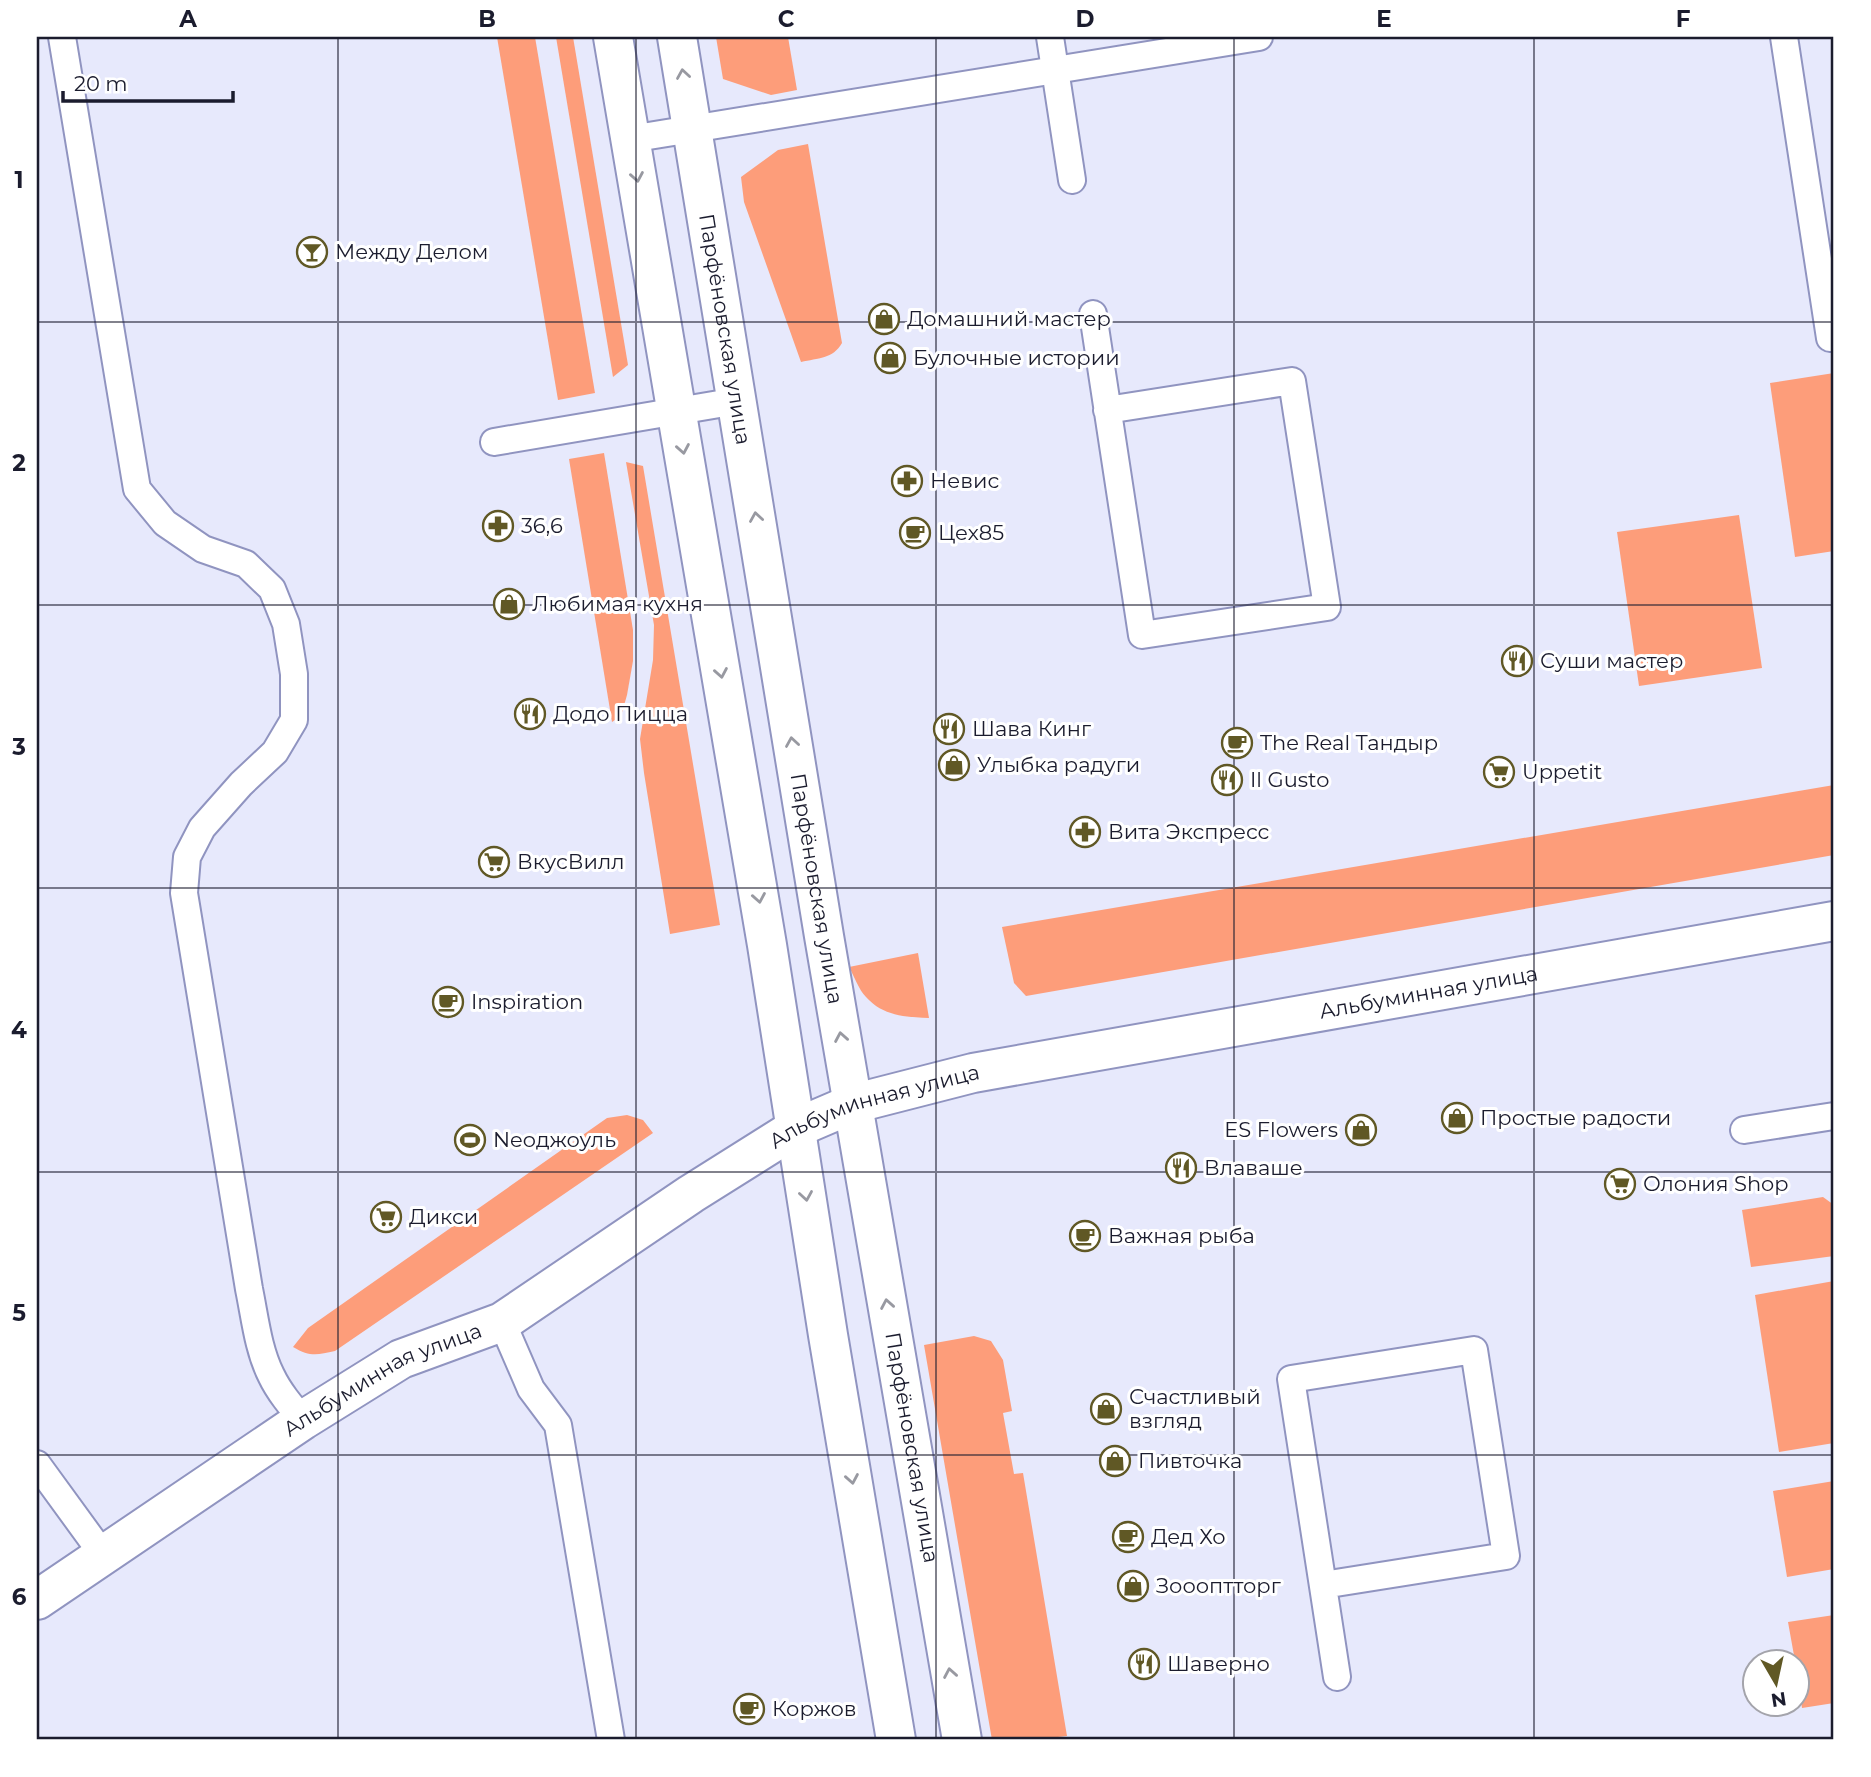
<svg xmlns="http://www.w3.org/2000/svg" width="1871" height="1777" font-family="Montserrat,sans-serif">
  <rect width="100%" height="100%" fill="#e7e9fc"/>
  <g fill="#fd9d7a">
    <path d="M 497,37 L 535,37 L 595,393 L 558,400 Z"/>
    <path d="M 556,37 L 573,37 L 628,365 L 613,377 Z"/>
    <path d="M 716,37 L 788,37 L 797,90 L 771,95 L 723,79 Z"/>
    <path d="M 808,144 L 842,343 C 833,359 818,358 801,362 L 744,202 L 741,177 L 778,150 Z"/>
    <path d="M 1834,373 L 1834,551 L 1795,557 L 1770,383 Z"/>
    <path d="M 604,453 L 633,630 L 633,661 L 627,695 L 621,716 L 612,722 L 569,459 Z"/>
    <path d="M 626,462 L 643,466 L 720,925 L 670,934 L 644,773 L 640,739 L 653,660 L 654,625 Z"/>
    <path d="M 1739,515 L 1762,668 L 1639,686 L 1617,532 Z"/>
    <path d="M 1834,785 L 1834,855 L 1026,996 L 1014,983 L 1002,927 Z"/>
    <path d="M 918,953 L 929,1018 C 905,1017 883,1016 866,997 C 859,990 854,976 849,967 Z"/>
    <path d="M 627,1115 L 643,1120 L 653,1133 L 335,1351 C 317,1355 310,1357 293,1347 L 308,1328 L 607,1118 Z"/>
    <path d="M 1823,1197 L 1834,1205 L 1834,1256 L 1751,1267 L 1742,1210 Z"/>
    <path d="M 1834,1281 L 1834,1443 L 1779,1452 L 1755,1295 Z"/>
    <path d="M 974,1336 L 991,1341 L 1003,1360 L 1012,1411 L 1003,1413 L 1014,1474 L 1023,1473 L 1067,1736 L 1058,1737 L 1059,1740 L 992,1740 L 924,1345 Z"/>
    <path d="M 1834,1481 L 1834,1569 L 1787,1577 L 1773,1491 Z"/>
    <path d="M 1834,1615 L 1834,1703 L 1802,1708 L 1798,1679 L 1798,1662 L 1795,1661 L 1788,1622 Z"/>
  </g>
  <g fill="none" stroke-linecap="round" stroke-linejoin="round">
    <g stroke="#9094c0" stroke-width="30">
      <g id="service">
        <path d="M 62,37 L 137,489 L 165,523 L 203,549 L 246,564 L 272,589 L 286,624 L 294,674 L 294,720 L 275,752 L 241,784 L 202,828 L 187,857 L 184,893 L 249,1289 C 255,1318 258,1349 271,1375 C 279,1392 291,1406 303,1420"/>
        <path d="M 1050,37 L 1072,180"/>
        <path d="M 1784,37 L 1830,338 L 1834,337"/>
        <path d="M 630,139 L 1259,37"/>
        <path d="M 1093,314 L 1142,635 L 1327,607 L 1292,381 L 1107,410"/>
        <path d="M 494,442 L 737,401"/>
        <path d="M 1744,1130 L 1834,1116"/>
        <path d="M 502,1322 L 531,1389 L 558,1425 L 611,1740"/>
        <path d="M 37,1464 L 104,1556"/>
        <path d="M 1323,1585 L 1506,1556 L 1474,1350 L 1291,1379 L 1337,1677"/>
      </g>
    </g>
    <g stroke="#9094c0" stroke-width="42">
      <g id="minor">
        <path id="s1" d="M 37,1600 L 303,1420 L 401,1359 L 502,1322 L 691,1194 L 796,1128 L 852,1104 L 973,1073 L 1834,921"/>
      </g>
    </g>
    <g stroke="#9094c0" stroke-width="42">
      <g id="tertiary">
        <path d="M 613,37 L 767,945 L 828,1335 L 896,1740"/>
        <path id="s2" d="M 677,37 L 824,936 L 962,1740"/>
      </g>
    </g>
    <use href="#service" stroke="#fff" stroke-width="26"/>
    <use href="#minor" stroke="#fff" stroke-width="38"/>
    <use href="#tertiary" stroke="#fff" stroke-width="38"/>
  </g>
  <defs><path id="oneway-chevron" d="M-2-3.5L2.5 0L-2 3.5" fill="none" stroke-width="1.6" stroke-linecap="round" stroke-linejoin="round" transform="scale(1.75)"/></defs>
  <g stroke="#9899a1">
    <use href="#oneway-chevron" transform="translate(683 74) rotate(-99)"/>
    <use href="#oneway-chevron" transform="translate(637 177) rotate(80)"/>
    <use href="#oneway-chevron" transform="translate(683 449) rotate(80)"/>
    <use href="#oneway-chevron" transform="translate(756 517) rotate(-99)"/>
    <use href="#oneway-chevron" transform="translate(721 673) rotate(80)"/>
    <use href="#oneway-chevron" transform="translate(792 742) rotate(-99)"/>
    <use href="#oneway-chevron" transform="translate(759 898) rotate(80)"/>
    <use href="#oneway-chevron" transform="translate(841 1037) rotate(-100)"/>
    <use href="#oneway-chevron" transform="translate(806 1196) rotate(81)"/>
    <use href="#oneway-chevron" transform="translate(887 1304) rotate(-100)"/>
    <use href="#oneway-chevron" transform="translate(852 1479) rotate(80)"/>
    <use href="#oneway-chevron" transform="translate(950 1673) rotate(-100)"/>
  </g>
  <path fill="none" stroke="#1b1c2e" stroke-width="2" stroke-opacity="0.55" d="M 338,37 L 338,1740M 636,37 L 636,1740M 936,37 L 936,1740M 1234,37 L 1234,1740M 1534,37 L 1534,1740M 37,322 L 1834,322M 37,605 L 1834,605M 37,888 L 1834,888M 37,1172 L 1834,1172M 37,1455 L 1834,1455"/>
  <defs>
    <g id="bar-ring" transform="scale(1.575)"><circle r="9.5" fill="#fff" stroke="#605825" stroke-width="1.5"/><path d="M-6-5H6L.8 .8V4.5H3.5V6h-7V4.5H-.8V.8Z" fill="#605825"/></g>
    <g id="shop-ring" transform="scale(1.575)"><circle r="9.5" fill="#fff" stroke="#605825" stroke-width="1.5"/><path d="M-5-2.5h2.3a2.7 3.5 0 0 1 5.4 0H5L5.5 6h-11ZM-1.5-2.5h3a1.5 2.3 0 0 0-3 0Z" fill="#605825"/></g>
    <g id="pharmacy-ring" transform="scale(1.575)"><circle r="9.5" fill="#fff" stroke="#605825" stroke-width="1.5"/><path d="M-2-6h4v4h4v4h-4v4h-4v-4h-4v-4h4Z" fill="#605825"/></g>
    <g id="cafe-ring" transform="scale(1.575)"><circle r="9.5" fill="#fff" stroke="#605825" stroke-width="1.5"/><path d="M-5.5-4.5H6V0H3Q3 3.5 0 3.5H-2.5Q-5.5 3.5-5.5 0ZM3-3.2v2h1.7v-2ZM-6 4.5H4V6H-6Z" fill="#605825"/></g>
    <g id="restaurant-ring" transform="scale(1.575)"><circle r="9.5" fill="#fff" stroke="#605825" stroke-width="1.5"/><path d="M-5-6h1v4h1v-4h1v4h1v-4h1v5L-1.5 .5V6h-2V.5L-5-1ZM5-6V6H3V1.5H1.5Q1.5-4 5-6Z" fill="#605825"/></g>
    <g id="supermarket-ring" transform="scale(1.575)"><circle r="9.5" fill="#fff" stroke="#605825" stroke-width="1.5"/><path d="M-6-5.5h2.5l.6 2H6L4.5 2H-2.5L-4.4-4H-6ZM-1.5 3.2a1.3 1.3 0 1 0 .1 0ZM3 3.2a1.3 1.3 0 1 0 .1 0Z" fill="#605825"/></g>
    <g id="stadium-ring" transform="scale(1.575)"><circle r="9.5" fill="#fff" stroke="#605825" stroke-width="1.5"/><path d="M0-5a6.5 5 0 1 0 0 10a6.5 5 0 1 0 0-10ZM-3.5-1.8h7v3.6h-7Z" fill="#605825"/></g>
  </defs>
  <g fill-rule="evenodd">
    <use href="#bar-ring" x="312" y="252"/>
    <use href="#shop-ring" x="884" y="319"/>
    <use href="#shop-ring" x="890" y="358"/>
    <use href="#pharmacy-ring" x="907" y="481"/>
    <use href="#pharmacy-ring" x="498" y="526"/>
    <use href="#cafe-ring" x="915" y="533"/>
    <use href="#shop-ring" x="509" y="604"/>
    <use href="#restaurant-ring" x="1517" y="661"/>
    <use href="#restaurant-ring" x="530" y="714"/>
    <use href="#restaurant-ring" x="949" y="729"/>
    <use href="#cafe-ring" x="1237" y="743"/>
    <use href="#shop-ring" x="954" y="765"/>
    <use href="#supermarket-ring" x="1499" y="772"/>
    <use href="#restaurant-ring" x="1227" y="780"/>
    <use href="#pharmacy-ring" x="1085" y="832"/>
    <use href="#supermarket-ring" x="494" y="862"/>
    <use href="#cafe-ring" x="448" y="1002"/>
    <use href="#shop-ring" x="1457" y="1118"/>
    <use href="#shop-ring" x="1361" y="1130"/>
    <use href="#stadium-ring" x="470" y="1140"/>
    <use href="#restaurant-ring" x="1181" y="1168"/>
    <use href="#supermarket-ring" x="1620" y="1184"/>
    <use href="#supermarket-ring" x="386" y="1217"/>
    <use href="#cafe-ring" x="1085" y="1236"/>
    <use href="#shop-ring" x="1106" y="1409"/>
    <use href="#shop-ring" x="1115" y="1461"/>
    <use href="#cafe-ring" x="1128" y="1537"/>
    <use href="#shop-ring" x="1133" y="1586"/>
    <use href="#restaurant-ring" x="1144" y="1664"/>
    <use href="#cafe-ring" x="749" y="1709"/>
  </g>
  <g text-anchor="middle" stroke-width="6" stroke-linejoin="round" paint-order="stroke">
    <g font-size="21" fill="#1b1c2e" stroke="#fff" text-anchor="start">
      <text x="335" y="259">Между Делом</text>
      <text x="907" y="326">Домашний мастер</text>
      <text x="913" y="365">Булочные истории</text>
      <text x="930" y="488">Невис</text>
      <text x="521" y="533">36,6</text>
      <text x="938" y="540">Цех85</text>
      <text x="532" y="611">Любимая кухня</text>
      <text x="1540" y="668">Суши мастер</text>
      <text x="553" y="721">Додо Пицца</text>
      <text x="972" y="736">Шава Кинг</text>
      <text x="1260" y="750">The Real Тандыр</text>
      <text x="977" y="772">Улыбка радуги</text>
      <text x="1522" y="779">Uppetit</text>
      <text x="1250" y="787">Il Gusto</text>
      <text x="1108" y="839">Вита Экспресс</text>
      <text x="517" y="869">ВкусВилл</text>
      <text x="471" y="1009">Inspiration</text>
      <text x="1480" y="1125">Простые радости</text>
      <text x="1338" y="1137" text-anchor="end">ES Flowers</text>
      <text x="493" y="1147">Neoджоуль</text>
      <text x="1204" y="1175">Влаваше</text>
      <text x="1643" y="1191">Олония Shop</text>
      <text x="409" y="1224">Дикси</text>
      <text x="1108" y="1243">Важная рыба</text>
      <text x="1129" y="1404">Счастливый<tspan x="1129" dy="24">взгляд</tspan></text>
      <text x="1138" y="1468">Пивточка</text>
      <text x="1151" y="1544">Дед Хо</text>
      <text x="1156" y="1593">Зоооптторг</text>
      <text x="1167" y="1671">Шаверно</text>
      <text x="772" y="1716">Коржов</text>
    </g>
    <g font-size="21" fill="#1b1c2e" stroke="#fff">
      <text dy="7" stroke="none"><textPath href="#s2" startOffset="296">Парфёновская улица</textPath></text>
      <text dy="7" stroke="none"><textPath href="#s2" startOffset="863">Парфёновская улица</textPath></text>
      <text dy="7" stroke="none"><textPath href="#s1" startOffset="1545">Альбуминная улица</textPath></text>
      <text dy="7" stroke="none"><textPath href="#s1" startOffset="978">Альбуминная улица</textPath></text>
      <text dy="7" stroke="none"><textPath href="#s1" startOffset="411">Альбуминная улица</textPath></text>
      <text dy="7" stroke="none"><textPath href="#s2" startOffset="1430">Парфёновская улица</textPath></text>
    </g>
  </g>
  <rect width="1871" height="1777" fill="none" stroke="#ffffff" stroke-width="77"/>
  <g transform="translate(1776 1683) rotate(171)"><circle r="33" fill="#ffffff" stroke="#a4a4ab" stroke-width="2"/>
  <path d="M0-5L12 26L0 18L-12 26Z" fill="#605825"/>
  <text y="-10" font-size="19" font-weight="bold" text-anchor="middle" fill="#1b1c2e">N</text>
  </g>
  <path d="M63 91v10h170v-10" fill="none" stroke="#1b1c2e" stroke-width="3.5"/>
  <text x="74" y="91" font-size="21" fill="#1b1c2e" stroke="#ffffff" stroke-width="5" paint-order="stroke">20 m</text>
  <rect x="38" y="38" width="1794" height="1700" fill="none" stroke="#1b1c2e" stroke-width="2.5"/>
  <g font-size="23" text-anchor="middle" font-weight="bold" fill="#1b1c2e">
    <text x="188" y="27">A</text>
    <text x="487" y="27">B</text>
    <text x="786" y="27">C</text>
    <text x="1085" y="27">D</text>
    <text x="1384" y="27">E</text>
    <text x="1683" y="27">F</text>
    <text x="19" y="188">1</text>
    <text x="19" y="471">2</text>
    <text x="19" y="755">3</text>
    <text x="19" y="1038">4</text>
    <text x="19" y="1321">5</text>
    <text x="19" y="1605">6</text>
  </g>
</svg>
